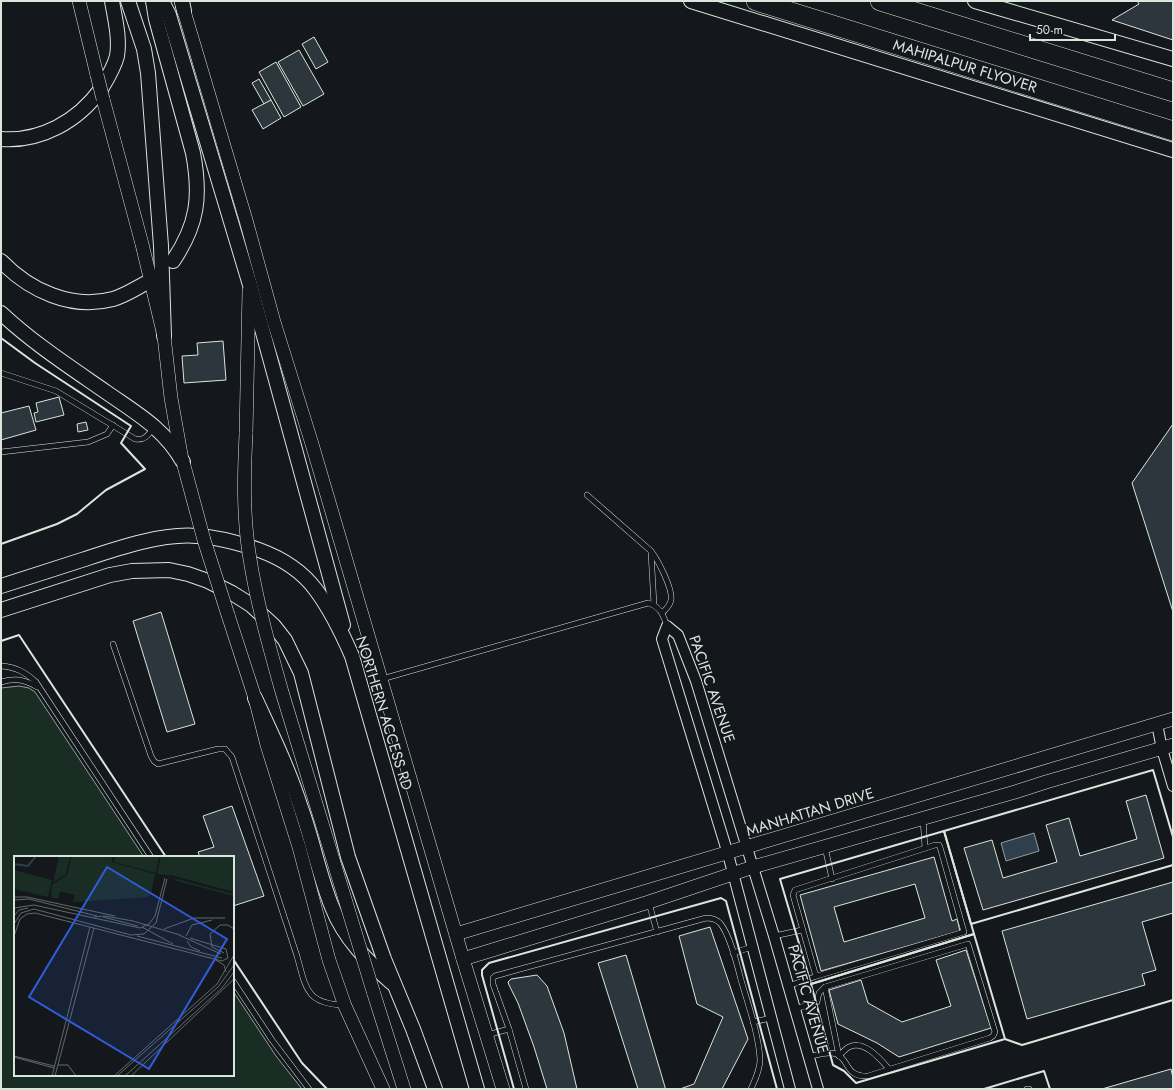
<svg xmlns="http://www.w3.org/2000/svg" width="1174" height="1090" font-family="Jost,sans-serif">
  <rect width="100%" height="100%" fill="#14181c"/>
  <path fill="#1a2d24" stroke="#939e99" d="M 19,686 L 29,688 L 35,692 L 144,857 L 15,857 L 15,1075 L 233,1075 L 233,991 L 276,1056 L 302,1089 L 1,1089 L 1,688 Z"/>
  <path fill="#2f3f4d" stroke="#939e99" d="M 1034,833 L 1039,851 L 1006,861 L 1001,843 Z"/>
  <g fill="#2c363c" stroke="#d8e6dc" fill-rule="evenodd">
    <path d="M 1137,1 L 1173,1 L 1173,40 L 1112,20 L 1139,4 Z"/>
    <path d="M 314,37 L 328,62 L 316,69 L 302,44 Z"/>
    <path d="M 299,50 L 324,94 L 303,106 L 278,62 Z"/>
    <path d="M 276,62 L 301,107 L 284,117 L 259,72 Z"/>
    <path d="M 259,79 L 271,100 L 264,104 L 252,83 Z"/>
    <path d="M 271,100 L 281,118 L 263,129 L 252,110 Z"/>
    <path d="M 223,341 L 226,380 L 184,383 L 182,356 L 198,355 L 197,343 Z"/>
    <path d="M 59,397 L 64,415 L 36,422 L 34,413 L 38,412 L 36,403 Z"/>
    <path d="M 29,406 L 36,430 L 1,440 L 1,413 Z"/>
    <path d="M 86,422 L 88,430 L 78,432 L 77,424 Z"/>
    <path d="M 1173,424 L 1173,612 L 1132,483 Z"/>
    <path d="M 161,612 L 195,724 L 167,732 L 133,621 Z"/>
    <path d="M 1146,795 L 1164,858 L 983,910 L 964,848 L 992,840 L 1003,878 L 1057,862 L 1046,825 L 1069,818 L 1080,856 L 1137,839 L 1126,801 Z"/>
    <path d="M 232,806 L 264,896 L 233,906 L 233,857 L 200,857 L 198,852 L 214,847 L 203,816 Z"/>
    <path d="M 934,857 L 952,921 L 957,919 L 960,931 L 821,971 L 800,895 ZM 915,884 L 925,918 L 844,942 L 834,907 Z"/>
    <path d="M 1173,882 L 1173,913 L 1142,922 L 1156,970 L 1142,974 L 1145,985 L 1027,1019 L 1002,931 Z"/>
    <path d="M 710,927 L 748,1039 L 722,1089 L 680,1089 L 694,1084 L 723,1017 L 697,1004 L 679,936 Z"/>
    <path d="M 966,950 L 991,1028 L 899,1057 L 877,1043 L 838,1024 L 829,990 L 861,980 L 868,1003 L 902,1022 L 951,1006 L 936,960 Z"/>
    <path d="M 626,955 L 665,1087 L 665,1089 L 638,1089 L 598,963 Z"/>
    <path d="M 537,975 L 547,986 L 564,1033 L 577,1089 L 547,1089 L 534,1047 L 518,1003 L 509,985 L 508,982 L 511,979 Z"/>
    <path d="M 1171,1069 L 1173,1078 L 1173,1089 L 1102,1089 Z"/>
  </g>
  <g fill="none" stroke-linecap="round" stroke-linejoin="round">
    <g stroke="#d8e6dc" stroke-width="6">
      <g id="service">
        <path d="M 1,373 L 56,391 L 135,439 C 145,441 149,434 154,427"/>
        <path d="M 1,452 L 88,442 L 107,434 L 113,425"/>
        <path d="M 587,495 L 651,551 C 658,560 673,589 671,600 C 670,606 666,609 662,613"/>
        <path d="M 651,552 L 654,605"/>
        <path d="M 113,644 L 151,756 L 154,761 L 158,764 L 218,749 L 225,749 L 232,757 L 297,956 C 306,988 306,1004 344,1005"/>
        <path d="M 1,666 C 16,667 25,672 36,682 L 151,857"/>
        <path d="M 382,679 L 648,603 C 661,607 663,615 667,626"/>
        <path d="M 1,682 C 15,678 24,679 37,687"/>
        <path d="M 923,819 L 925,848"/>
        <path d="M 935,845 L 939,845 L 940,847 L 964,932 L 817,976 L 815,973 L 793,895 L 795,890 Z"/>
        <path d="M 825,847 L 832,879"/>
        <path d="M 649,903 L 657,932"/>
        <path d="M 774,936 L 802,930"/>
        <path d="M 733,953 L 752,947"/>
        <path d="M 233,981 L 272,1040 L 309,1089"/>
        <path d="M 788,986 L 817,976"/>
        <path d="M 825,987 L 839,1056"/>
        <path d="M 795,1009 L 817,1002 L 819,993 L 825,987 L 968,944 L 995,1032 L 993,1036 L 990,1038 L 868,1076 C 844,1077 850,1059 836,1054 C 828,1051 816,1055 808,1057"/>
        <path d="M 753,1022 L 771,1018"/>
        <path d="M 487,1035 L 509,1029"/>
        <path d="M 839,1056 C 842,1053 845,1049 849,1047 C 864,1039 881,1060 889,1069"/>
        <path d="M 526,1089 L 509,1029 L 493,984 L 493,978 L 495,976 L 706,918 C 711,918 716,919 720,923 C 730,935 737,964 741,980 C 748,1004 759,1035 760,1060 C 760,1070 755,1080 751,1089"/>
        <path d="M 1027,1089 L 1029,1089"/>
      </g>
    </g>
    <g stroke="#d8e6dc" stroke-width="12">
      <g id="minor">
        <path d="M 1157,724 L 1162,749 L 1173,786"/>
        <path d="M 790,1089 L 728,854 L 662,639 L 667,626 L 678,635 L 696,681 L 774,936 L 818,1089"/>
      </g>
    </g>
    <g stroke="#d8e6dc" stroke-width="14">
      <g id="tertiary">
        <path d="M 79,1 L 97,75"/>
        <path d="M 181,1 L 246,220 L 274,322 L 312,444 L 463,959 L 503,1089"/>
        <path d="M 103,99 L 142,244 L 164,336 L 171,398 L 182,460"/>
        <path d="M 246,434 L 249,291"/>
        <path d="M 228,615 L 255,698 L 267,745 L 299,847 L 329,960 L 345,1006 L 383,1089"/>
        <path d="M 456,934 L 1173,719"/>
        <path d="M 463,959 L 649,902 L 753,867 L 1015,792 L 1046,782 L 1173,745"/>
        <path d="M 373,991 L 404,1089"/>
      </g>
    </g>
    <g stroke="#d8e6dc" stroke-width="16">
      <g id="secondary">
        <path d="M 128,1 L 144,49 L 148,73 L 161,246 L 164,336"/>
        <path d="M 153,1 L 156,19 L 193,153 C 201,196 198,224 173,261"/>
        <path d="M 162,1 L 169,15 L 250,285 L 343,625"/>
        <path d="M 182,1 L 184,11"/>
        <path d="M 691,1 L 1173,150"/>
        <path d="M 975,1 L 1173,59"/>
        <path d="M 1,139 C 41,142 78,121 101,89 C 107,79 114,68 117,56 C 120,38 115,19 112,1"/>
        <path d="M 1,261 C 30,291 72,310 113,299 C 124,296 135,289 144,284"/>
        <path d="M 1,313 C 33,343 70,367 106,392 C 136,413 165,429 183,462"/>
        <path d="M 1,586 C 29,577 57,568 85,559 C 118,548 162,533 197,536 C 219,537 239,543 259,550 C 281,558 302,571 316,590 C 331,610 342,633 352,656 L 477,1089"/>
        <path d="M 1,610 L 110,575 L 132,571 L 169,570 L 188,574 L 208,581 L 232,593 L 251,605 L 274,626 L 285,640 L 301,673 L 348,857 L 384,959 L 413,1029 L 435,1089"/>
        <path d="M 255,698 C 272,735 289,770 301,808 C 313,841 319,875 332,907 C 344,938 368,962 392,983"/>
      </g>
    </g>
    <g stroke="#d8e6dc" stroke-width="20">
      <g id="motorway">
        <path d="M 756,1 L 1173,131"/>
        <path d="M 880,1 L 1173,92"/>
      </g>
    </g>
    <use href="#service" stroke="#14181c" stroke-width="5"/>
    <use href="#minor" stroke="#14181c" stroke-width="10"/>
    <use href="#tertiary" stroke="#14181c" stroke-width="13"/>
    <use href="#secondary" stroke="#14181c" stroke-width="14"/>
    <use href="#motorway" stroke="#14181c" stroke-width="19"/>
    <g stroke="#d8e6dc" stroke-width="14" stroke-linecap="butt">
      <g id="tertiary-bridge">
        <path d="M 97,75 L 103,99"/>
        <path d="M 246,434 C 244,474 243,513 249,553 C 256,600 269,646 282,692 L 373,991"/>
        <path d="M 183,462 L 204,540 L 228,615"/>
      </g>
    </g>
    <use href="#tertiary-bridge" stroke="#14181c" stroke-width="13"/>
    <g stroke="#d8e6dc" stroke-width="2">
      <path d="M 1,338 L 35,363 L 131,426 L 121,443 L 145,469 L 106,490 L 77,514 L 57,524 L 1,544"/>
      <path d="M 1,641 L 19,635 L 166,857"/>
      <path d="M 944,831 L 974,934 L 811,984 L 780,879 Z"/>
      <path d="M 1173,837 L 1153,770 L 944,831 L 971,924 L 1173,865"/>
      <path d="M 974,934 L 1005,1039 L 856,1083 L 844,1071 L 833,1065 L 811,984 Z"/>
      <path d="M 233,959 L 302,1063 L 327,1089"/>
      <path d="M 1005,1039 L 1022,1045 L 1173,1000"/>
      <path d="M 514,1089 L 482,975 L 482,970 L 489,963 L 721,898 L 726,901 L 777,1089"/>
      <path d="M 984,1089 L 1044,1071 L 1050,1089"/>
    </g>
  </g>
  <g text-anchor="middle" stroke-width="3" stroke-linejoin="round" paint-order="stroke">
    <g font-size="15" fill="#d8e6dc" stroke="#14181c">
      <text transform="translate(965 66) rotate(17)" y="5">MAHIPALPUR FLYOVER</text>
      <text transform="translate(712 689) rotate(71)" y="5">PACIFIC AVENUE</text>
      <text transform="translate(384 713) rotate(73)" y="5">NORTHERN ACCESS RD</text>
      <text transform="translate(810 812) rotate(-17)" y="5">MANHATTAN DRIVE</text>
      <text transform="translate(808 999) rotate(74)" y="5">PACIFIC AVENUE</text>
    </g>
  </g>
  <g transform="translate(14 856)">
    <rect width="220" height="220" fill="#14181c"/>
    <path d="M 45,0 L 57,0 L 51,19 L 39,26 ZM 58,0 L 145,0 L 142,17 L 100,6 L 101,1 L 99,1 L 97,6 L 141,18 L 137,38 L 134,41 L 59,46 L 61,39 L 46,35 L 44,43 L 37,41 L 38,29 L 53,19 ZM 147,0 L 220,0 L 220,36 L 157,19 L 143,18 ZM 0,14 L 38,24 L 34,41 L 0,33 ZM 159,22 L 220,38 L 220,40 L 163,25 Z" fill="#1a2d24"/>
    <path fill="none" stroke="#2f3f4d" stroke-width="2" d="M 0,8 L 14,10 L 22,0"/>
    <path fill="none" stroke="#626a69" stroke-width="1" d="M 0,41 L 13,41 L 101,60M 0,44 L 15,43 L 83,60M 0,52 L 20,49 L 126,72 L 135,68 L 141,60 L 151,22M 0,60 L 5,54 L 14,52M 80,61 L 91,60 L 119,65M 89,61 L 124,70M 119,65 L 166,79M 0,68 L 7,57 L 20,53 L 117,79 L 130,78 L 142,67 L 153,23M 128,71 L 159,88M 150,73 L 180,62 L 211,62M 165,79 L 207,98M 0,80 L 6,63 L 13,58 L 21,57 L 208,105 L 214,102 L 212,93 L 176,82M 123,80 L 208,102M 172,80 L 178,69 L 198,64M 173,85 L 177,91 L 186,95M 210,97 L 198,91 L 196,78 L 206,69 L 214,69 L 220,73M 200,103 L 210,109 L 212,116M 0,200 L 40,210M 0,201 L 40,212M 44,209 L 54,209 L 62,220M 38,220 L 76,71M 41,220 L 80,72M 100,220 L 203,128 L 220,99M 103,220 L 204,131 L 220,109M 111,220 L 208,132 L 220,116M 117,220 L 220,123"/>
    <path fill="#305dd8" fill-opacity="0.15" stroke="#305dd8" stroke-width="2" d="M 93,11 L 213,83 L 135,213 L 15,141 Z"/>
    <rect width="220" height="220" fill="none" stroke="#d8e6dc" stroke-width="2"/>
  </g>
  <rect width="1174" height="1090" fill="none" stroke="#d8e6dc" stroke-width="4"/>
  <path d="M1030 34v6h85v-6" fill="none" stroke="#d8e6dc" stroke-width="2"/>
  <text x="1036" y="34" font-size="12" fill="#d8e6dc" stroke="#14181c" stroke-width="3" paint-order="stroke">50 m</text>
</svg>
